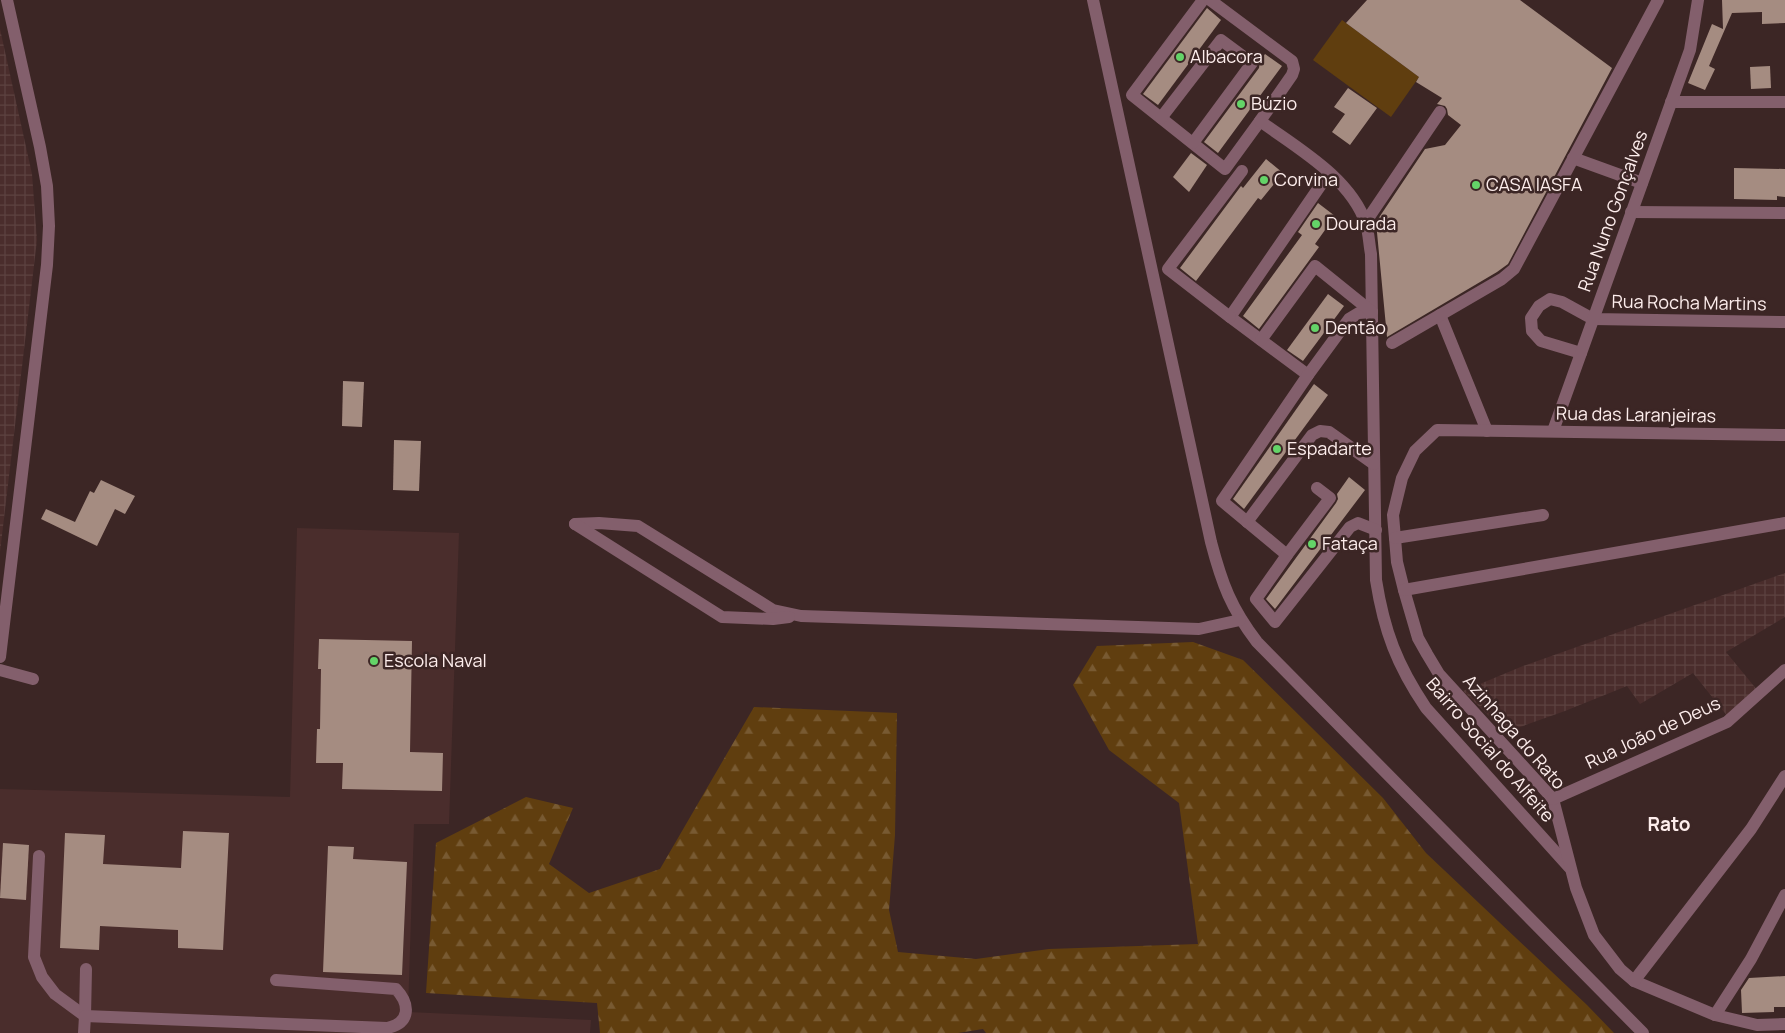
<svg xmlns="http://www.w3.org/2000/svg" width="1785" height="1033" font-family="Manrope,sans-serif">
  <defs>
    <pattern id="industrial-grid" width="8" height="8" patternUnits="userSpaceOnUse" patternTransform="scale(1.25)"><rect width="8" height="8" fill="#4a2d2c"/><path d="M0 4h8M4 0v8" fill="none" stroke="#5c4240"/></pattern>
    <pattern id="forest-firs" width="22" height="20" patternUnits="userSpaceOnUse" patternTransform="scale(1.25)"><rect width="22" height="20" fill="#603e0f"/><path d="M5 1l3.5 6h-7zM16 11l3.5 6h-7z" fill="#785a32"/></pattern>
  </defs>
  <rect width="100%" height="100%" fill="#3c2625"/>
  <path fill="#4a2d2c" d="M 297,528 L 459,533 L 449,824 L 414,824 L 408,1012 L 591,1020 L 590,1033 L 0,1033 L 0,789 L 290,797 Z"/>
  <g fill="url(#industrial-grid)">
    <path d="M 0,29 L 32,174 L 37,240 L 0,552 Z"/>
    <path d="M 1785,573 L 1785,617 L 1726,652 L 1758,691 L 1728,717 L 1693,673 L 1640,704 L 1627,686 L 1565,711 L 1506,732 L 1463,691 L 1523,666 Z"/>
  </g>
  <path fill="#603e0f" d="M 1342,20 L 1419,77 L 1391,117 L 1313,60 Z"/>
  <path fill="url(#forest-firs)" d="M 1193,642 L 1243,660 L 1383,798 L 1426,853 L 1587,1005 L 1614,1033 L 986,1033 L 983,1029 L 958,1033 L 600,1033 L 597,1003 L 426,993 L 436,843 L 526,797 L 573,808 L 549,864 L 589,893 L 660,869 L 754,707 L 897,713 L 895,835 L 889,910 L 898,952 L 976,959 L 1049,949 L 1198,944 L 1179,803 L 1109,750 L 1073,685 L 1097,646 Z"/>
  <g fill="#a58c81">
    <path d="M 1367,0 L 1520,0 L 1612,68 L 1508,264 L 1497,272 L 1387,337 L 1376,222 L 1425,149 L 1445,145 L 1461,125 L 1448,115 L 1447,109 L 1445,106 L 1437,104 L 1442,98 L 1416,82 L 1419,77 L 1346,23 Z"/>
    <path d="M 1722,0 L 1785,0 L 1785,23 L 1762,24 L 1762,12 L 1732,13 L 1709,66 L 1715,69 L 1705,90 L 1688,83 L 1712,24 L 1723,29 Z"/>
    <path d="M 1207,8 L 1221,20 L 1158,105 L 1143,94 Z"/>
    <path d="M 1265,54 L 1282,66 L 1218,153 L 1204,142 L 1259,68 L 1260,61 Z"/>
    <path d="M 1770,66 L 1771,88 L 1751,89 L 1750,67 Z"/>
    <path d="M 1348,88 L 1377,108 L 1350,145 L 1332,132 L 1345,114 L 1334,107 Z"/>
    <path d="M 1191,153 L 1207,165 L 1189,192 L 1173,177 Z"/>
    <path d="M 1266,159 L 1283,173 L 1261,200 L 1258,198 L 1196,281 L 1180,268 L 1241,186 L 1243,188 Z"/>
    <path d="M 1734,168 L 1785,169 L 1785,197 L 1777,196 L 1777,200 L 1734,199 Z"/>
    <path d="M 1318,203 L 1335,216 L 1315,244 L 1319,247 L 1259,329 L 1243,316 L 1302,235 L 1298,232 Z"/>
    <path d="M 1328,294 L 1344,306 L 1303,361 L 1287,350 Z"/>
    <path d="M 343,381 L 364,382 L 362,427 L 342,426 Z"/>
    <path d="M 1314,384 L 1328,395 L 1244,509 L 1233,499 Z"/>
    <path d="M 394,440 L 421,441 L 419,491 L 393,490 Z"/>
    <path d="M 1349,477 L 1365,490 L 1275,609 L 1266,599 L 1336,503 L 1338,499 L 1337,494 Z"/>
    <path d="M 101,480 L 135,496 L 125,514 L 115,509 L 97,546 L 41,519 L 46,509 L 75,522 L 90,491 L 94,493 Z"/>
    <path d="M 319,639 L 412,641 L 410,752 L 443,753 L 442,791 L 342,789 L 343,763 L 316,763 L 317,729 L 320,729 L 321,669 L 318,669 Z"/>
    <path d="M 183,831 L 229,833 L 223,950 L 178,948 L 178,930 L 100,926 L 99,950 L 60,948 L 65,833 L 105,835 L 103,864 L 181,868 Z"/>
    <path d="M 3,843 L 29,845 L 26,900 L 0,898 Z"/>
    <path d="M 328,846 L 354,847 L 353,859 L 407,862 L 402,975 L 323,972 Z"/>
    <path d="M 1785,976 L 1785,1007 L 1774,1007 L 1774,1012 L 1742,1013 L 1741,990 L 1749,978 Z"/>
  </g>
  <g fill="none" stroke-linecap="round" stroke-linejoin="round">
    <g stroke="#835f6c" stroke-width="12">
      <path d="M 1093,0 L 1211,542 C 1222,584 1231,608 1257,642 L 1643,1033"/>
      <path d="M 1203,0 L 1132,95 L 1225,169 L 1260,121"/>
      <path d="M 1210,0 L 1292,61 L 1294,69 L 1292,75 L 1260,121 C 1297,148 1351,178 1366,224 C 1369,234 1369,244 1371,254 L 1376,580 C 1384,631 1397,665 1426,708 L 1569,867"/>
      <path d="M 1671,102 L 1785,102"/>
      <path d="M 1161,118 L 1221,40 L 1252,63 L 1193,143"/>
      <path d="M 1573,158 L 1642,183"/>
      <path d="M 1329,173 L 1230,317 L 1308,375 L 1349,319 L 1359,313 L 1372,312"/>
      <path d="M 1631,212 L 1785,213"/>
      <path d="M 1365,223 L 1440,112"/>
      <path d="M 1440,315 L 1487,431"/>
      <path d="M 1230,317 L 1168,269 L 1242,171"/>
      <path d="M 1261,340 L 1315,266 L 1372,312"/>
      <path d="M 1392,343 L 1502,279 L 1514,269 L 1658,0"/>
      <path d="M 1581,353 L 1541,341 L 1532,331 L 1531,318 L 1539,306 L 1550,299 L 1562,302 L 1593,319 L 1785,322"/>
      <path d="M 1308,375 L 1222,501 L 1287,555 L 1330,498 L 1317,488"/>
      <path d="M 1553,431 L 1690,50 L 1698,0"/>
      <path d="M 1785,435 L 1437,430 L 1415,451 L 1402,478 L 1393,515 L 1397,562 L 1404,590 L 1418,638 L 1427,654 L 1439,674 L 1553,799 L 1576,888 L 1594,935 L 1620,969 L 1634,981 L 1715,1015 L 1757,1025 L 1785,1024"/>
      <path d="M 1247,522 L 1312,435 L 1320,431 L 1329,432 L 1374,464"/>
      <path d="M 575,524 L 599,523 L 638,526 L 773,610 L 801,616 L 1199,629 L 1240,620"/>
      <path d="M 575,524 L 722,617 L 773,619 L 789,617"/>
      <path d="M 1395,538 L 1543,515"/>
      <path d="M 1287,555 L 1256,599 L 1275,622 L 1350,527 L 1358,523 L 1376,530"/>
      <path d="M 1404,590 L 1785,523"/>
      <path d="M 0,657 L 47,265 L 49,226 L 47,186 L 40,147 L 7,0"/>
      <path d="M 0,670 L 33,679"/>
      <path d="M 1553,799 L 1727,722 L 1785,670"/>
      <path d="M 39,856 L 34,957 L 42,977 L 55,994 L 85,1016"/>
      <path d="M 1634,981 L 1751,829 L 1785,776"/>
      <path d="M 1715,1015 L 1751,959 L 1785,895"/>
      <path d="M 85,1016 L 86,969"/>
      <path d="M 84,1033 L 85,1016 L 387,1028 C 411,1023 410,1004 396,989 L 276,980"/>
    </g>
  </g>
  <g fill="#64d468" stroke="#3c2625" stroke-width="2">
    <circle cx="1180" cy="57" r="5"/>
    <circle cx="1241" cy="104" r="5"/>
    <circle cx="1264" cy="180" r="5"/>
    <circle cx="1476" cy="185" r="5"/>
    <circle cx="1316" cy="224" r="5"/>
    <circle cx="1315" cy="328" r="5"/>
    <circle cx="1277" cy="449" r="5"/>
    <circle cx="1312" cy="544" r="5"/>
    <circle cx="374" cy="661" r="5"/>
  </g>
  <g text-anchor="middle" stroke-width="5" stroke-linejoin="round" paint-order="stroke">
    <g font-size="18" fill="#fdedec" stroke="#3c2625" text-anchor="start">
      <text x="1190" y="63">Albacora</text>
      <text x="1251" y="110">Búzio</text>
      <text x="1274" y="186">Corvina</text>
      <text x="1486" y="191">CASA IASFA</text>
      <text x="1326" y="230">Dourada</text>
      <text x="1325" y="334">Dentão</text>
      <text x="1287" y="455">Espadarte</text>
      <text x="1322" y="550">Fataça</text>
      <text x="384" y="667">Escola Naval</text>
    </g>
    <g font-size="18" fill="#fdedec" stroke="#3c2625">
      <text transform="translate(1613 211) rotate(-70)" y="6">Rua Nuno Gonçalves</text>
      <text transform="translate(1689 303) rotate(1)" y="6">Rua Rocha Martins</text>
      <text transform="translate(1636 415) rotate(1)" y="6">Rua das Laranjeiras</text>
      <text transform="translate(1514 732) rotate(49)" y="6">Azinhaga do Rato</text>
      <text transform="translate(1653 733) rotate(-25)" y="6">Rua João de Deus</text>
      <text transform="translate(1490 750) rotate(49)" y="6">Bairro Social do Alfeite</text>
    </g>
    <g font-size="19" font-weight="bold" fill="#fdedec" stroke="#3c2625">
      <text x="1669" y="831">Rato</text>
    </g>
  </g>
</svg>
